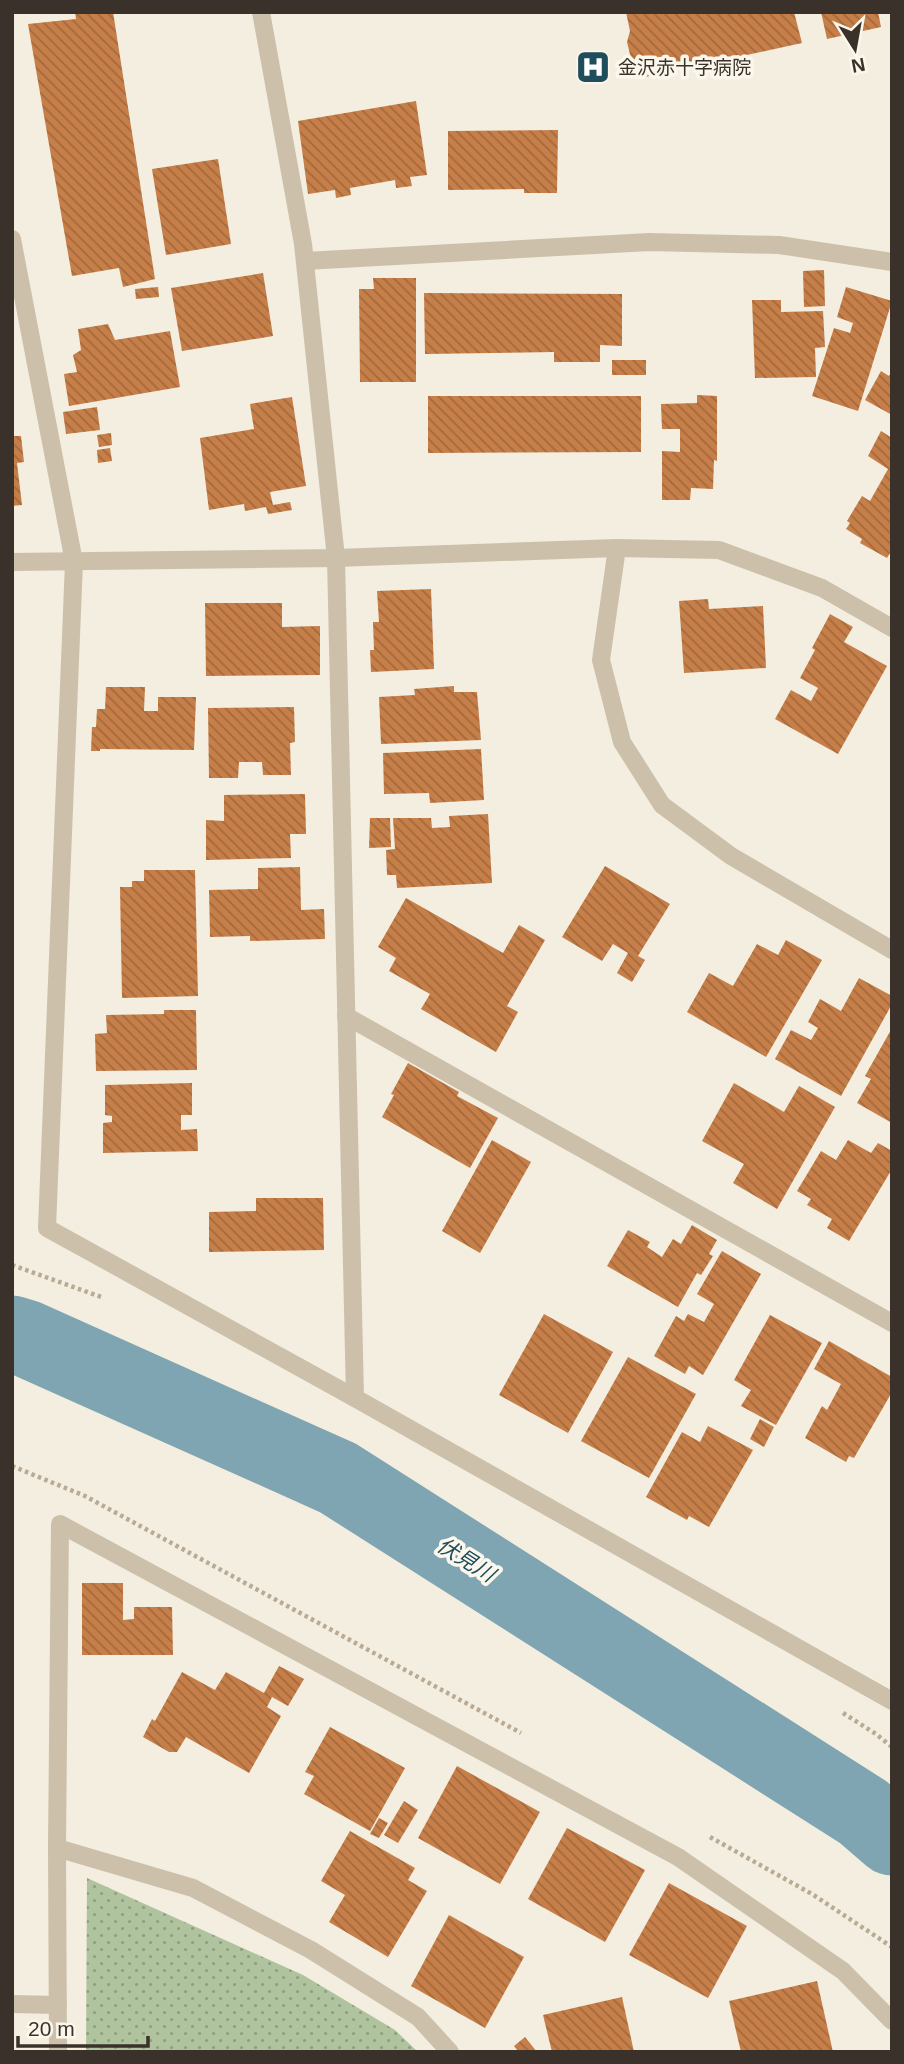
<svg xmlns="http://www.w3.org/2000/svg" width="904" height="2064" font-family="Helvetica,'Noto Sans JP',sans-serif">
  <defs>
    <pattern id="green-dots" width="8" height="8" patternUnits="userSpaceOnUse" patternTransform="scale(1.75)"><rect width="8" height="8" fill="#b0c39f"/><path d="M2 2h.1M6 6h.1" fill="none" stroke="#909f82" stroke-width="1.8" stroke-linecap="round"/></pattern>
    <pattern id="building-back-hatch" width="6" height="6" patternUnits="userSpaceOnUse" patternTransform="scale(1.75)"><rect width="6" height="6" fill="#c77f49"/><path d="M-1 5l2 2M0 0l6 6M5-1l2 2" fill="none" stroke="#a3693d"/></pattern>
  </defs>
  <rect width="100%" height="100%" fill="#f3eedf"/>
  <path fill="url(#green-dots)" d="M 87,1878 L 303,1975 L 395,2030 L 418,2052 L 86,2052 Z"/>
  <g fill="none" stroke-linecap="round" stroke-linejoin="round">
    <path stroke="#7ea5b1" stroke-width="77" d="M 12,1334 L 25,1338 L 338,1478 L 863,1812 L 892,1837"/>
  </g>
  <g fill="url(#building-back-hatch)">
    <path d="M 75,12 L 113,12 L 155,279 L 123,287 L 119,268 L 72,276 L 28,24 L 76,19 Z"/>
    <path d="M 626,12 L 794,12 L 802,43 L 645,77 L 633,67 L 627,42 L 630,31 Z"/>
    <path d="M 821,12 L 878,12 L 881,27 L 827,39 Z"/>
    <path d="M 416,101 L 427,175 L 410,177 L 412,186 L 396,188 L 395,180 L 350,188 L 351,195 L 336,198 L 335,190 L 308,194 L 298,121 Z"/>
    <path d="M 558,130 L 557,193 L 524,193 L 524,189 L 448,190 L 448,131 Z"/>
    <path d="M 218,159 L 231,244 L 166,255 L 152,169 Z"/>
    <path d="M 824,270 L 825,306 L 804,307 L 803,271 Z"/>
    <path d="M 263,273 L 273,336 L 182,351 L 171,288 Z"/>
    <path d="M 373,278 L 416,278 L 416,382 L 360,382 L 359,289 L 374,289 Z"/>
    <path d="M 158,287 L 159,297 L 136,299 L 135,289 Z"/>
    <path d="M 846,287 L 892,301 L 858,411 L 812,396 L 834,328 L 850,333 L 853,323 L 837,317 Z"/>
    <path d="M 424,293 L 622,294 L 622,346 L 600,345 L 600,362 L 554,362 L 554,352 L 425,354 Z"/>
    <path d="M 752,300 L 781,300 L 781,312 L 823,311 L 825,347 L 815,348 L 816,377 L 755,378 Z"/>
    <path d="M 108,324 L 115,340 L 170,331 L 180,387 L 69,406 L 64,374 L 77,372 L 73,355 L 81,350 L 78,329 Z"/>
    <rect x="612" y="360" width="34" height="15"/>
    <path d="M 881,371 L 889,376 L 892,371 L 892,415 L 865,400 Z"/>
    <path d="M 697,395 L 717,396 L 717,461 L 714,460 L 713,489 L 691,488 L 690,500 L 662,500 L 662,451 L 680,452 L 680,429 L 662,429 L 661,404 L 697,403 Z"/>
    <path d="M 428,396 L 641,396 L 641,452 L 428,453 Z"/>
    <path d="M 292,397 L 306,486 L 270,492 L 273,505 L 290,502 L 292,510 L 268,514 L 266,507 L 245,511 L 244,504 L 209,510 L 200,438 L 254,429 L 250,404 Z"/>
    <path d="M 97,407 L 100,430 L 66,434 L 63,412 Z"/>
    <path d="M 881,431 L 892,438 L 892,550 L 887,558 L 860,543 L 862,539 L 846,529 L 850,523 L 847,521 L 862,496 L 870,501 L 888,469 L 868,456 Z"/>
    <path d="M 111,433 L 112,445 L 99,447 L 97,435 Z"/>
    <path d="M 12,436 L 21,436 L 24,462 L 17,463 L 22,505 L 12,506 Z"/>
    <path d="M 110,448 L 112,461 L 98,463 L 97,450 Z"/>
    <path d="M 431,589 L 434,669 L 371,672 L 370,650 L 374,650 L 373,622 L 379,622 L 377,591 Z"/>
    <path d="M 708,599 L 709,609 L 763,606 L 766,668 L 684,673 L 679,601 Z"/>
    <path d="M 205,603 L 282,603 L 282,627 L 320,626 L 320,675 L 206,676 Z"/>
    <path d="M 830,614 L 853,627 L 844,642 L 887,666 L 838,754 L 775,719 L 791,690 L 811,701 L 818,688 L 800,678 L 815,650 L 812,648 Z"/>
    <path d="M 454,686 L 454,692 L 477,692 L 481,740 L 381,744 L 379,697 L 415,695 L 414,689 Z"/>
    <path d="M 106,687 L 145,687 L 144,711 L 158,711 L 158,697 L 196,697 L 194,750 L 100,749 L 100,751 L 91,751 L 92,727 L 96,727 L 97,709 L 105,709 Z"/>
    <path d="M 294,707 L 295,742 L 290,743 L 291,775 L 263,775 L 262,762 L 239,762 L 238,778 L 209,778 L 208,708 Z"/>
    <path d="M 481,749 L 484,800 L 430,803 L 429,793 L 384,794 L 383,753 Z"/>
    <path d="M 305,794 L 306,834 L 290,834 L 291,858 L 206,860 L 206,820 L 224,821 L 224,795 Z"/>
    <path d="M 488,814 L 492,883 L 397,888 L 396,875 L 387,875 L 386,850 L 395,849 L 393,818 L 431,818 L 432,828 L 450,827 L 449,816 Z"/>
    <path d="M 370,818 L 390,818 L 391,847 L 369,848 Z"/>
    <path d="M 605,866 L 670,904 L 638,956 L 645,960 L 632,982 L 617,973 L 628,953 L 613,944 L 602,961 L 562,937 Z"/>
    <path d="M 300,867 L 301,910 L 324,909 L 325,939 L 250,941 L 250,936 L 210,937 L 209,890 L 258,889 L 258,868 Z"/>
    <path d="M 144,870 L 195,870 L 198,996 L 122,998 L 120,887 L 132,887 L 132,881 L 144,881 Z"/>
    <path d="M 406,898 L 503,953 L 519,925 L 545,940 L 507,1006 L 518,1012 L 496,1052 L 421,1009 L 430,994 L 389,971 L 396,958 L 378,947 Z"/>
    <path d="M 786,940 L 822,960 L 766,1057 L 687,1012 L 709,973 L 733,986 L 757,944 L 778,955 Z"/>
    <path d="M 859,978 L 892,996 L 892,1004 L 841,1096 L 775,1059 L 791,1030 L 811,1040 L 818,1028 L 808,1022 L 820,999 L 841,1011 Z"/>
    <path d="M 164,1010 L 196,1010 L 197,1070 L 96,1071 L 95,1034 L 107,1033 L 106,1015 L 164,1014 Z"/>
    <path d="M 892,1028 L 892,1123 L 857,1103 L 871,1079 L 865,1076 Z"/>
    <path d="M 408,1063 L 459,1092 L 457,1096 L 498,1118 L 470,1168 L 382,1117 L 394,1095 L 391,1094 Z"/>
    <path d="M 192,1083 L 192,1115 L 181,1115 L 181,1130 L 197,1129 L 198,1151 L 103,1153 L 103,1123 L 112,1122 L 112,1116 L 105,1115 L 105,1085 Z"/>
    <path d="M 734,1083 L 784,1112 L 799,1086 L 835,1107 L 777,1209 L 733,1183 L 744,1164 L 702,1141 Z"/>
    <path d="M 492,1140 L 531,1162 L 480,1253 L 442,1231 Z"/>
    <path d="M 848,1140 L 871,1153 L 878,1143 L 892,1151 L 892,1169 L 849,1241 L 827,1228 L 832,1219 L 807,1205 L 811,1199 L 797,1191 L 821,1151 L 836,1160 Z"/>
    <path d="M 256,1198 L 323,1198 L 324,1250 L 209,1252 L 209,1212 L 256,1211 Z"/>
    <path d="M 692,1225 L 717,1240 L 709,1254 L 713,1256 L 701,1275 L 697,1273 L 678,1307 L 607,1266 L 628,1230 L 650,1242 L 647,1247 L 662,1257 L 673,1239 L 681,1244 Z"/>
    <path d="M 722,1251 L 761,1274 L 703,1375 L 689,1366 L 685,1374 L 654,1356 L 676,1316 L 684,1321 L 688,1314 L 704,1322 L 714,1304 L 697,1294 Z"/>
    <path d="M 544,1314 L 613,1352 L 568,1433 L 499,1395 Z"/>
    <path d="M 770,1315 L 822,1343 L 776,1425 L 741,1406 L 751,1390 L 734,1380 Z"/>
    <path d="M 829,1341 L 892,1377 L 892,1392 L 854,1458 L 849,1456 L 846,1462 L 805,1438 L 822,1406 L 827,1410 L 841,1384 L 814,1369 Z"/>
    <path d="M 628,1357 L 696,1394 L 649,1478 L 581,1441 Z"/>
    <path d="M 760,1419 L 774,1427 L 764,1447 L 750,1439 Z"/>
    <path d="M 708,1426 L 753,1450 L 709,1527 L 689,1516 L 687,1520 L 646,1497 L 682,1432 L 700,1442 Z"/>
    <path d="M 82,1583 L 123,1583 L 123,1620 L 134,1619 L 134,1607 L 172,1607 L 173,1655 L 82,1655 Z"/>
    <path d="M 279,1666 L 304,1679 L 288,1706 L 272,1697 L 267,1707 L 281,1716 L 249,1773 L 186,1737 L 177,1752 L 169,1752 L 143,1737 L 152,1719 L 155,1721 L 182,1672 L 215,1690 L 226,1672 L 264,1693 Z"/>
    <path d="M 330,1727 L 405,1768 L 370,1831 L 304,1794 L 314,1776 L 305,1772 Z"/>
    <path d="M 457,1766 L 540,1812 L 500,1884 L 418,1838 Z"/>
    <path d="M 404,1801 L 418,1810 L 398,1843 L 384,1835 Z"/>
    <path d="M 379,1818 L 388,1823 L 379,1838 L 370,1834 Z"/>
    <path d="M 567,1828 L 645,1870 L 605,1942 L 528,1899 Z"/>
    <path d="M 350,1831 L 415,1868 L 408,1880 L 427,1891 L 388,1957 L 329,1922 L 345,1895 L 321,1881 Z"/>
    <path d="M 669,1883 L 747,1926 L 708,1998 L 629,1955 Z"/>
    <path d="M 449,1915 L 524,1957 L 485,2028 L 411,1986 Z"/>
    <path d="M 817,1981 L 833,2052 L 741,2052 L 729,2001 Z"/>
    <path d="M 622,1997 L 634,2052 L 552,2052 L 543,2015 Z"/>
    <path d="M 525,2037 L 537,2052 L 519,2052 L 514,2046 Z"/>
  </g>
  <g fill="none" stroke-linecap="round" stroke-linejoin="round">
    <g stroke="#b8aa95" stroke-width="4.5" stroke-dasharray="3.5 3.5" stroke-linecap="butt">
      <path d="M 12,1265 L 104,1298"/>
      <path d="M 12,1466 L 85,1496 L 521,1733"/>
      <path d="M 843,1713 L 876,1734 L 892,1747"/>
      <path d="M 710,1837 L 812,1894 L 892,1947"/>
    </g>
    <g stroke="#ccc0ab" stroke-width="18">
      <path d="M 261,12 L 303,244 L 336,558 L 355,1398"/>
      <path d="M 12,239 L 74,562 L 47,1228 L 355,1398 L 892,1701"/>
      <path d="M 305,261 L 649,242 L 779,245 L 892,262"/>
      <path d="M 617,548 L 601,660 L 622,742 L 662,805 L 731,856 L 892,950"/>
      <path d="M 346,1016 L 892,1323"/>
      <path d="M 57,1848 L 193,1888 L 311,1950 L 418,2017 L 450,2052"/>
      <path d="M 12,2004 L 58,2005"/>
      <path d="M 58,2052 L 57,1848 L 60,1524 L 678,1857 L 843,1971 L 892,2021"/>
    </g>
    <path stroke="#ccc0ab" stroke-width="18" d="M 12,562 L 336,558 L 617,548 L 719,550 L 822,588 L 892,628"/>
  </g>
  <defs>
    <g id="hospital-square" transform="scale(1.75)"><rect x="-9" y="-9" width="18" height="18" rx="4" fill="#1f4d5c" stroke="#fbf7ec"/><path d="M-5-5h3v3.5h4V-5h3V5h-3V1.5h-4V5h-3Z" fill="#fff"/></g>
  </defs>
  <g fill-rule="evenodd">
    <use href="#hospital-square" x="593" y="67"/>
  </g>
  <g text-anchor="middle" stroke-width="7" stroke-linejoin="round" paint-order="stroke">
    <g font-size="19" fill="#3a322a" stroke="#fbf7ec" text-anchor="start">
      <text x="618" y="74">金沢赤十字病院</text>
    </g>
    <g font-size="21" font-style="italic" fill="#1f4d5c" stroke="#fbf7ec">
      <text transform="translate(466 1560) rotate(32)" y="7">伏見川</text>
    </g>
  </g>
  <rect width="904" height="2064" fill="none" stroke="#3a322a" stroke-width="28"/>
  <g transform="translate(855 49) rotate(169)" stroke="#fbf7ec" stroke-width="5" paint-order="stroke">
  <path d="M0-5L12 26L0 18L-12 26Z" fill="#3a322a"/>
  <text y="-10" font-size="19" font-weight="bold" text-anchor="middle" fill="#3a322a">N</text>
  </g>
  <path d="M18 2036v10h130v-10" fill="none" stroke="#3a322a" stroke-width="3.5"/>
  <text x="28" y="2036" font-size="21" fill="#3a322a" stroke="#fbf7ec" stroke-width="5" paint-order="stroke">20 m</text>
</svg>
